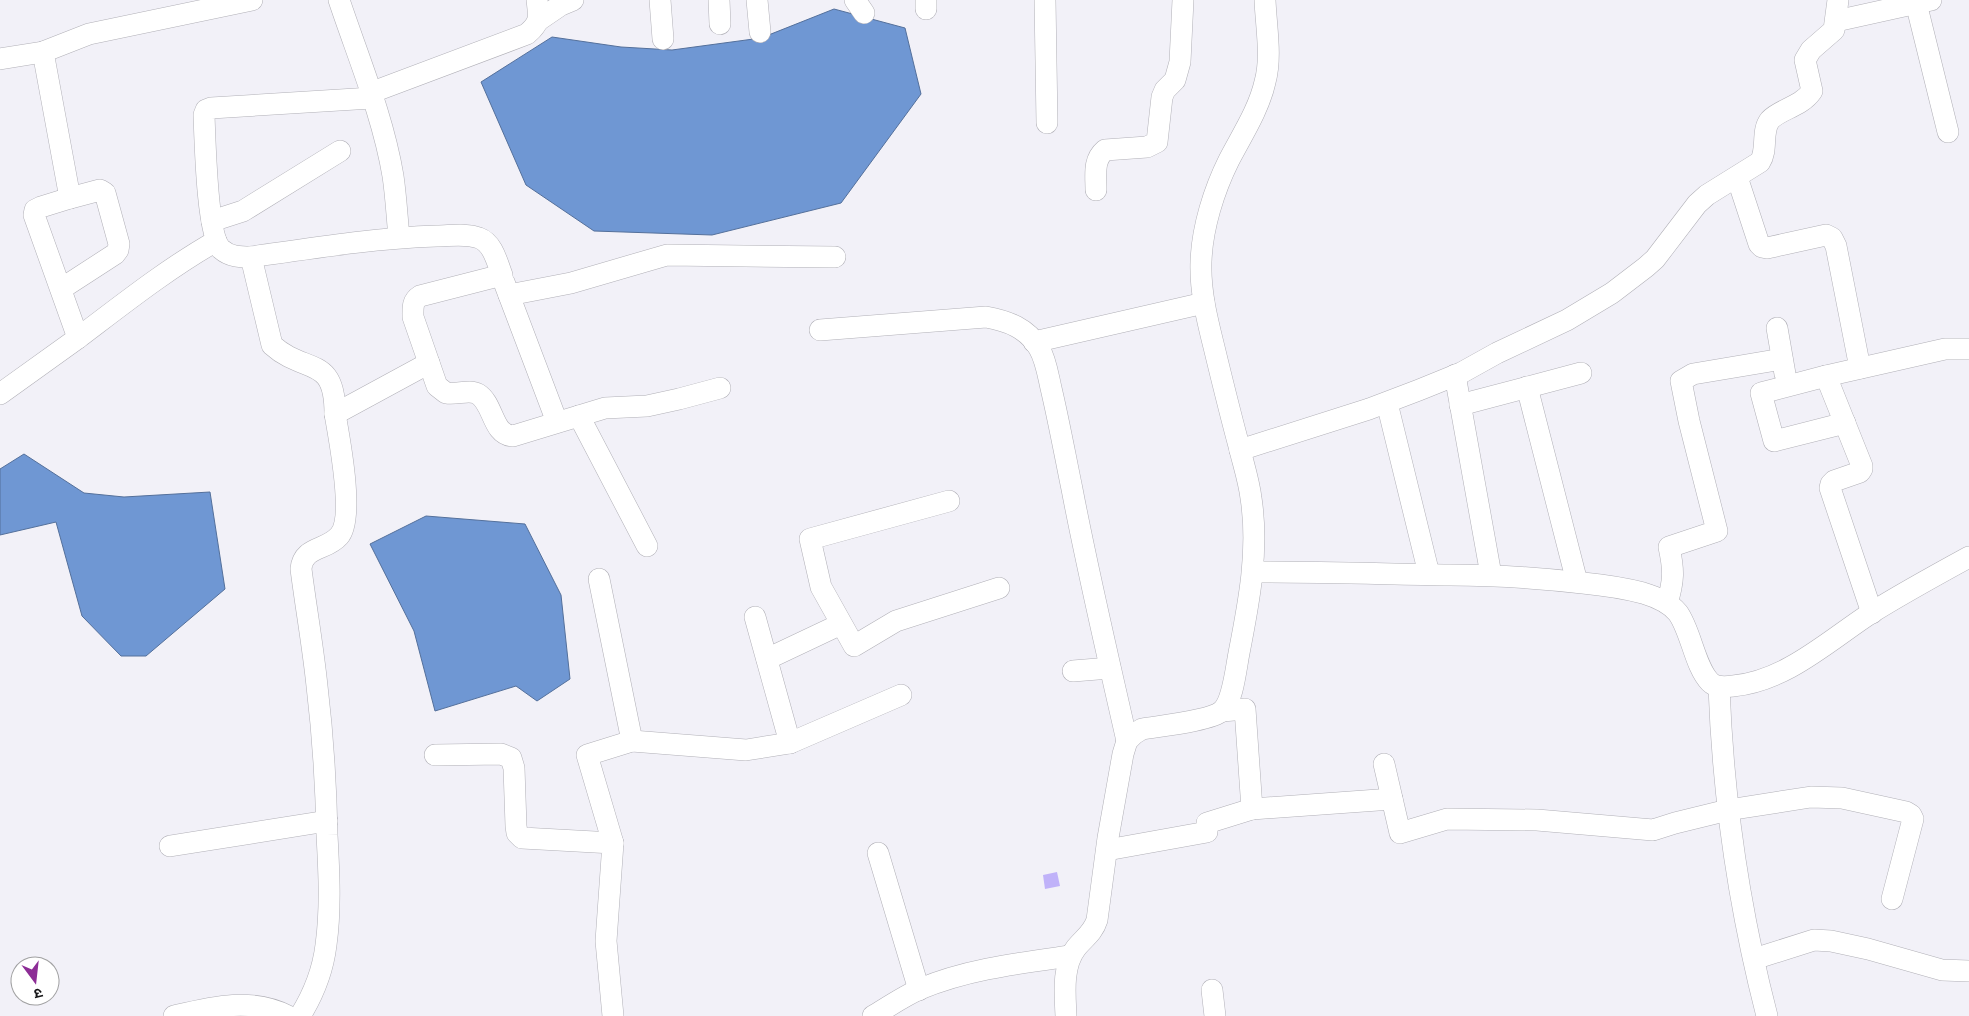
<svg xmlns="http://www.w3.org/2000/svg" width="1969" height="1016" font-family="Montserrat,'Noto Sans Devanagari',sans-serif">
  <rect width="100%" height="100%" fill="#f2f1f8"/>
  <g fill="#6f97d3" stroke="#54709b">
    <path d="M 834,9 L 905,28 L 921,94 L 841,203 L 712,235 L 594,231 L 526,185 L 481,82 L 552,37 L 621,47 L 672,50 L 761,38 Z"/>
    <path d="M 24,454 L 84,493 L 124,497 L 210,492 L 225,589 L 146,656 L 121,656 L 82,616 L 56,522 L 0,535 L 0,469 Z"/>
    <path d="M 426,516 L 525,524 L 561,595 L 570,679 L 537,701 L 516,686 L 435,711 L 414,631 L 370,544 Z"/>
  </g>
  <path fill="#c0b2f9" d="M 1057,872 L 1060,886 L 1045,889 L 1043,875 Z"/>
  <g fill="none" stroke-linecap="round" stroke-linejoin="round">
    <g stroke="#b1b0b7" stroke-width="22">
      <g id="minor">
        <path d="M 339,0 C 358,57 383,116 393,176 C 396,196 397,217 399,237"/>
        <path d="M 660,0 L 663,39"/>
        <path d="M 719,0 L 720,24"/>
        <path d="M 757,0 L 760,32"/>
        <path d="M 855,0 L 864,13"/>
        <path d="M 1045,0 L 1047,123"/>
        <path d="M 1916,3 L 1948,132"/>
        <path d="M 926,9 L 926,0"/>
        <path d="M 539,20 L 561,5 L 573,0"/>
        <path d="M 1836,21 L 1931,0"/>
        <path d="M 0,59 L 43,52 L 89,34 L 252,0"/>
        <path d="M 370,93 L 527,34 C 541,22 539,17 537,0"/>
        <path d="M 372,98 L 211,108 L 206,110 L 204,115 C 205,139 207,235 221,249 C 230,257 240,257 251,257 C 313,248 375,238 437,236 C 450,236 466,233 479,238 C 493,243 497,262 502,275 L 420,296 C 412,301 413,308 413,317 L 437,386 L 446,393 C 457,395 469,389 478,394 C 494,404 492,435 513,436 L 605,408 L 647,406 L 679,399 L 720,388"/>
        <path d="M 1737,177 L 1759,244 L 1762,247 L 1767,248 L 1826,235 L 1832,238 L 1836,246 L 1860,368"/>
        <path d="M 1096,190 C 1096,175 1093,160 1105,150 L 1147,147 L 1157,142 L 1162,97 L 1165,90 L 1175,80 L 1180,62 L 1183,0"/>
        <path d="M 212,221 L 243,211 L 340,151"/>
        <path d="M 251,257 L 272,345 C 305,375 335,354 335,414 L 429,363"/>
        <path d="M 504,282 L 557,422"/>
        <path d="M 61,289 L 115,254 L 118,250 L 119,244 L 105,193 L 100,190 L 70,198"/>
        <path d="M 509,295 L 571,283 L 667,255 L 835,257"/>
        <path d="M 1777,328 L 1785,374"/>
        <path d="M 820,330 L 986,317 C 1008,321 1027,328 1039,348 C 1046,360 1048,375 1051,388 C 1059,422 1065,455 1072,489 C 1088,573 1108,657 1127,741"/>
        <path d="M 78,338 C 123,304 167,269 216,241"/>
        <path d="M 1034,342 L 1204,303"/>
        <path d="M 1455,375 L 1491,575"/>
        <path d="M 1826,376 L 1862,466 L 1862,469 L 1860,472 L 1834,481 L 1831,484 L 1830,488 L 1872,613"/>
        <path d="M 1527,387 L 1577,582"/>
        <path d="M 0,394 L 78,338 L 34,215 L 35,210 L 41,207 L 70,198 L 43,52"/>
        <path d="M 1387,403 L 1429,574"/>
        <path d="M 1460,405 L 1581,373"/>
        <path d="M 579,416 L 647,546"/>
        <path d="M 1845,423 L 1774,441 L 1761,393 L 1826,376 L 1945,349 L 1969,349"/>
        <path d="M 1240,450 L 1369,409 L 1419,390 L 1461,373 L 1497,353 L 1567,320 L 1612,293 L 1646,267 L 1655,259 L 1697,204 L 1707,195 L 1760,162 C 1768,150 1761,131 1770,120 C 1780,109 1801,107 1812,91 L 1805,60 L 1811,50 L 1834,30 L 1838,0"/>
        <path d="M 949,501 L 810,539 L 821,587 L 854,646 L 896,621 L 999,588"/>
        <path d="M 1253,572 C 1319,572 1384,574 1450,575 C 1495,575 1539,578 1583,583 C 1603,585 1624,588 1643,593 C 1656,597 1669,602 1678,613 C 1691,631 1695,667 1710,682 C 1716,688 1725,687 1733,686 C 1786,681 1828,641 1871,613 C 1903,593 1936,575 1969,557"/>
        <path d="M 599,579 L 632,741"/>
        <path d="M 1667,603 C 1674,581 1674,570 1669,547 L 1717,531 L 1689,421 L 1681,381 L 1693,374 L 1782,359"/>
        <path d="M 755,617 L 790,743"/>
        <path d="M 767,659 L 841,624"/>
        <path d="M 1073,671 L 1110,668"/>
        <path d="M 1719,687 C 1723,798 1739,908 1767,1016"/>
        <path d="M 1222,711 L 1245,709 L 1252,809 L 1392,799"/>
        <path d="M 435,755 L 501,754 L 511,758 L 514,768 L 516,826 L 517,833 L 522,838 L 613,843 L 606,941 L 613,1016"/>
        <path d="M 1384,764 L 1400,833 L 1447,819 L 1537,820 L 1653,830 L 1675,823 L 1728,810 L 1811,797 L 1842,798 L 1906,812 L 1911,815 L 1913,819 L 1892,899"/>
        <path d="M 613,843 L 587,755 L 632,741 L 746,750 L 790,743 L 901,695"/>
        <path d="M 170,846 L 327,821"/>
        <path d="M 1107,850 L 1207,832 L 1207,823 L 1252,809"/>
        <path d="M 878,853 L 919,990"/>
        <path d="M 1754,959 L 1814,940 L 1831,941 L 1868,949 L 1942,970 L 1969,971"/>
        <path d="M 1212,990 L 1215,1016"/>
        <path d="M 174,1016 C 212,1007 251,997 288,1016"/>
        <path d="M 300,1016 C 313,995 323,970 326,945 C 331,909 329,871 327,835 C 326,785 323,736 317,686 C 313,647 306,608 301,569 C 303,546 326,551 339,536 C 355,519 339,437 335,414"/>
        <path d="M 873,1016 C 888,1007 904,996 920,989 C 967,969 1020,963 1070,956"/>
        <path d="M 1066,1016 C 1065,994 1062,966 1076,948 C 1084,938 1093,933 1097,920 L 1108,838 L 1123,754 L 1127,741 L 1134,734 L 1142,729 C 1159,726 1210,721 1222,711 C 1233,701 1236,668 1239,653 C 1249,602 1259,550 1251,498 C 1249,481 1243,463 1239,446 C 1230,413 1222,380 1214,347 C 1207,319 1200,291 1201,262 C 1202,228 1214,190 1229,160 C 1242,135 1259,109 1265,82 C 1272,57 1266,26 1265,0"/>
      </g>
    </g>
    <use href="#minor" stroke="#fff" stroke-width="21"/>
  </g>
  <g transform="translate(35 981) rotate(165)"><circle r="24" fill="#ffffff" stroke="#a1a1a2"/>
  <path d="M0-4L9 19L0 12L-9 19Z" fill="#8d2d96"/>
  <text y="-8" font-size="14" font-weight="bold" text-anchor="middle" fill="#151517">उ</text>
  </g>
</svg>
